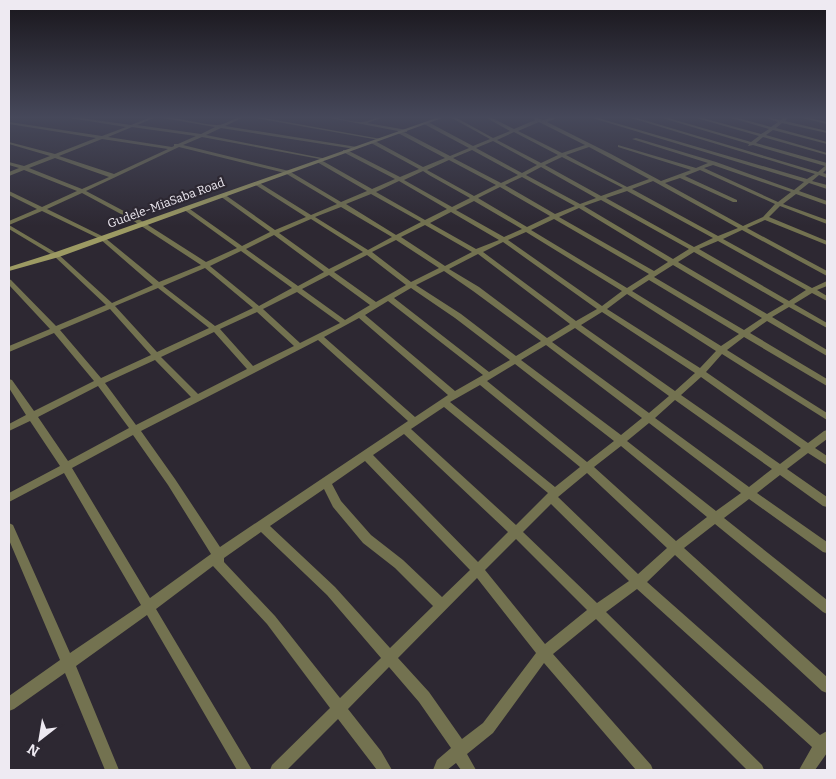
<svg xmlns="http://www.w3.org/2000/svg" width="836" height="779" font-family="Bitter,serif">
  <rect width="100%" height="100%" fill="#2d2832"/>
  <g fill="none" stroke-linecap="round" stroke-linejoin="round">
    <g fill="#737250" fill-rule="evenodd">
      <path d="M 63,117 L 74,117 L 131,125 L 151,117 L 156,117 L 137,125 L 201,134 L 215,127 L 157,117 C 177,116 197,124 217,125 C 226,125 234,117 244,117 L 225,126 L 357,147 L 357,149 L 355,149 L 221,128 L 206,135 L 327,159 L 325,160 L 202,137 L 183,145 L 289,171 L 341,202 L 367,191 L 317,162 L 317,160 L 321,160 L 372,189 L 395,179 L 343,152 L 343,150 L 347,150 L 400,177 L 419,169 L 371,143 L 371,141 L 375,141 L 423,167 L 445,158 L 398,133 L 398,131 L 325,117 C 337,117 349,122 361,122 C 368,122 376,117 384,117 L 367,123 L 407,130 L 407,132 L 404,132 L 450,156 L 469,148 L 424,124 L 424,122 L 428,122 L 473,146 L 490,139 L 450,117 L 455,117 L 493,138 L 510,131 L 485,117 L 490,117 L 514,129 L 535,120 L 533,117 L 543,120 L 553,117 L 559,117 L 547,122 L 611,154 L 661,181 L 691,170 L 618,147 L 618,145 L 696,168 L 708,163 L 632,139 L 636,138 L 716,162 L 794,190 L 804,182 L 589,117 L 595,117 L 807,179 L 815,174 L 628,117 L 634,117 L 818,172 L 825,166 L 753,145 L 748,146 L 749,144 L 659,117 L 665,117 L 751,142 L 759,136 L 693,117 L 699,117 L 761,134 L 769,129 L 728,117 L 734,117 L 771,127 L 778,122 L 763,117 L 781,120 L 784,117 L 789,117 L 785,121 L 827,131 L 827,133 L 782,123 L 776,128 L 827,142 L 827,144 L 773,130 L 766,135 L 827,153 L 827,155 L 763,137 L 756,143 L 827,163 L 827,169 L 823,173 L 827,174 L 827,178 L 819,175 L 812,181 L 827,185 L 827,189 L 809,183 L 799,191 L 827,201 L 827,205 L 796,194 L 783,204 L 827,220 L 827,224 L 780,206 L 769,217 L 827,241 L 827,245 L 765,220 L 747,228 L 827,271 L 827,276 L 742,230 L 723,239 L 812,288 L 827,281 L 827,286 L 817,290 L 827,296 L 827,301 L 812,293 L 794,304 L 827,323 L 827,328 L 789,307 L 772,317 L 827,350 L 827,356 L 767,321 L 750,333 L 827,379 L 827,386 L 744,337 L 727,350 L 827,413 L 827,420 L 722,354 L 706,372 L 808,443 L 824,431 L 827,430 L 827,439 L 815,448 L 827,456 L 827,465 L 808,453 L 787,469 L 827,497 L 827,507 L 823,506 L 780,475 L 757,493 L 827,542 L 827,553 L 823,552 L 749,499 L 724,518 L 827,600 L 827,614 L 823,612 L 715,524 L 684,548 L 827,677 L 827,693 L 822,691 L 675,555 L 647,582 L 820,735 L 827,731 L 827,753 L 815,770 L 799,770 L 812,747 L 637,589 L 606,612 L 762,765 L 764,770 L 747,770 L 596,619 L 553,654 L 651,765 L 653,770 L 636,770 L 544,663 L 493,733 L 467,754 L 476,770 L 461,770 L 456,763 L 447,770 L 433,770 L 437,760 L 451,748 L 419,702 L 389,667 L 348,709 L 381,751 L 392,770 L 377,770 L 338,719 L 287,770 L 270,770 L 272,765 L 330,708 L 267,624 L 213,566 L 156,609 L 252,770 L 237,770 L 147,615 L 76,666 L 119,770 L 105,770 L 65,673 L 14,709 L 9,711 L 9,696 L 60,660 L 9,540 L 9,523 L 13,525 L 70,653 L 141,605 L 64,473 L 9,502 L 9,493 L 60,466 L 30,421 L 9,431 L 9,424 L 26,415 L 9,388 L 9,379 L 12,380 L 34,411 L 94,381 L 54,333 L 9,352 L 9,346 L 50,329 L 9,285 L 9,279 L 11,280 L 56,326 L 106,305 L 54,256 L 9,229 L 9,225 L 58,254 L 112,303 L 153,285 L 100,239 L 42,211 L 9,225 L 9,221 L 37,209 L 9,195 L 9,191 L 42,207 L 77,191 L 24,170 L 9,176 L 9,172 L 19,168 L 9,165 L 9,162 L 24,166 L 50,156 L 9,144 L 9,142 L 55,154 L 96,138 L 9,124 L 9,122 L 102,136 L 126,127 ZM 539,122 L 585,145 L 562,153 L 518,131 ZM 132,127 L 196,136 L 178,144 L 174,144 L 174,146 L 172,147 L 108,137 ZM 514,132 L 558,155 L 541,163 L 497,140 ZM 102,139 L 168,149 L 114,174 L 59,156 ZM 493,141 L 537,165 L 522,173 L 476,148 ZM 179,147 L 285,173 L 337,204 L 311,215 L 258,182 L 254,182 L 254,184 L 306,217 L 275,230 L 224,194 L 220,194 L 220,196 L 270,232 L 242,246 L 187,207 L 183,207 L 183,209 L 237,248 L 206,262 L 137,218 L 86,191 ZM 589,147 L 649,179 L 627,187 L 566,155 ZM 472,150 L 518,175 L 501,183 L 453,158 ZM 562,157 L 623,188 L 601,196 L 545,165 ZM 55,158 L 109,177 L 82,189 L 29,168 ZM 449,160 L 496,185 L 474,196 L 427,170 ZM 713,165 L 791,192 L 778,202 L 704,168 ZM 541,167 L 596,198 L 580,204 L 526,175 ZM 700,170 L 775,204 L 763,217 L 743,226 L 665,183 L 680,178 L 733,202 L 737,202 L 737,200 L 685,176 ZM 423,171 L 429,175 L 470,198 L 452,207 L 404,180 ZM 522,177 L 575,206 L 555,214 L 505,185 ZM 399,181 L 447,209 L 425,220 L 376,192 ZM 653,181 L 738,228 L 718,236 L 632,189 ZM 500,187 L 550,216 L 527,227 L 478,198 ZM 627,191 L 713,238 L 694,247 L 606,198 ZM 82,193 L 132,220 L 201,265 L 159,282 L 104,237 L 47,209 ZM 371,194 L 421,222 L 396,235 L 346,204 ZM 601,200 L 689,249 L 673,259 L 584,206 ZM 474,201 L 522,229 L 504,237 L 456,210 ZM 341,207 L 392,237 L 368,250 L 315,217 ZM 579,208 L 668,262 L 654,271 L 559,217 ZM 451,212 L 499,240 L 476,249 L 430,223 ZM 311,219 L 363,252 L 329,269 L 279,233 ZM 554,219 L 649,274 L 627,288 L 531,230 ZM 425,225 L 472,252 L 445,266 L 401,237 ZM 526,232 L 622,291 L 602,306 L 508,240 ZM 274,235 L 324,272 L 298,286 L 246,249 ZM 396,240 L 439,268 L 411,282 L 372,252 ZM 718,241 L 806,290 L 789,301 L 699,249 ZM 503,242 L 597,309 L 576,321 L 483,252 ZM 241,251 L 292,288 L 259,306 L 210,266 ZM 694,252 L 784,304 L 767,314 L 678,262 ZM 478,254 L 570,324 L 547,338 L 479,287 L 449,269 ZM 367,255 L 406,285 L 376,302 L 334,272 ZM 673,265 L 762,318 L 744,330 L 654,277 ZM 205,268 L 253,308 L 215,326 L 163,286 ZM 444,271 L 473,291 L 541,341 L 516,356 L 461,314 L 416,285 ZM 329,275 L 370,305 L 345,320 L 302,289 ZM 649,280 L 739,334 L 721,346 L 632,291 ZM 158,288 L 209,328 L 157,352 L 115,306 ZM 411,288 L 455,318 L 510,360 L 489,372 L 394,298 ZM 297,292 L 340,323 L 300,343 L 263,309 ZM 627,294 L 716,351 L 700,368 L 607,309 ZM 388,301 L 483,375 L 455,391 L 365,315 ZM 110,309 L 151,355 L 101,378 L 60,330 ZM 257,312 L 294,346 L 253,366 L 220,329 ZM 602,312 L 695,373 L 675,391 L 581,325 ZM 359,318 L 448,395 L 415,417 L 324,337 ZM 575,328 L 669,396 L 649,413 L 552,342 ZM 214,332 L 247,369 L 198,394 L 161,357 ZM 318,340 L 408,421 L 220,547 L 175,479 L 141,431 ZM 546,345 L 642,418 L 621,435 L 521,360 ZM 155,360 L 191,397 L 136,425 L 105,383 ZM 515,364 L 614,441 L 587,462 L 487,381 ZM 701,377 L 801,448 L 780,464 L 681,395 ZM 480,385 L 580,467 L 555,487 L 450,402 ZM 98,386 L 129,428 L 68,461 L 38,417 ZM 675,400 L 772,469 L 749,487 L 655,418 ZM 444,407 L 548,493 L 516,525 L 411,429 ZM 649,423 L 741,493 L 716,511 L 627,441 ZM 404,434 L 508,532 L 478,562 L 373,455 ZM 133,435 L 168,485 L 211,554 L 150,598 L 72,468 ZM 621,446 L 707,517 L 676,541 L 594,467 ZM 365,461 L 470,570 L 442,597 L 403,560 L 371,535 L 341,501 L 332,484 ZM 587,473 L 667,548 L 638,574 L 558,497 ZM 324,489 L 333,507 L 363,543 L 395,568 L 433,606 L 390,648 L 335,587 L 270,526 ZM 551,504 L 629,581 L 597,603 L 523,532 ZM 261,532 L 327,595 L 381,658 L 340,698 L 275,616 L 224,562 L 224,558 ZM 516,539 L 587,610 L 545,644 L 485,570 ZM 477,578 L 536,653 L 483,723 L 462,739 L 429,692 L 398,658 Z"/>
      <path d="M 250,117 L 259,117 L 381,139 L 379,140 Z"/>
      <path d="M 798,117 L 805,117 L 827,122 L 827,124 Z"/>
    </g>
    <path fill="#9c9a63" fill-rule="evenodd" d="M 439,117 L 445,117 L 59,257 L 9,271 L 9,267 L 53,253 Z"/>
  </g>
  <linearGradient id="sky" x2="0" y2="1"><stop stop-color="#19161c"/><stop offset="0.52" stop-color="#46485a"/><stop offset="1" stop-color="#46485a" stop-opacity="0"/></linearGradient>
  <rect width="836" height="226" fill="url(#sky)"/>
  <g text-anchor="middle" stroke-width="4.5" stroke-linejoin="round" paint-order="stroke">
    <g font-size="12" fill="#eeeaf2" stroke="#2d2832">
      <text transform="translate(166 203) rotate(-20)" y="4">Gudele-MiaSaba Road</text>
    </g>
  </g>
  <rect width="836" height="779" fill="none" stroke="#eeeaf2" stroke-width="20"/>
  <g transform="translate(40 739) rotate(211)" stroke="#2d2832" stroke-width="4" paint-order="stroke">
  <path d="M0-4L9 19L0 12L-9 19Z" fill="#eeeaf2"/>
  <text y="-8" font-size="14" font-weight="bold" text-anchor="middle" fill="#eeeaf2">N</text>
  </g>
</svg>
